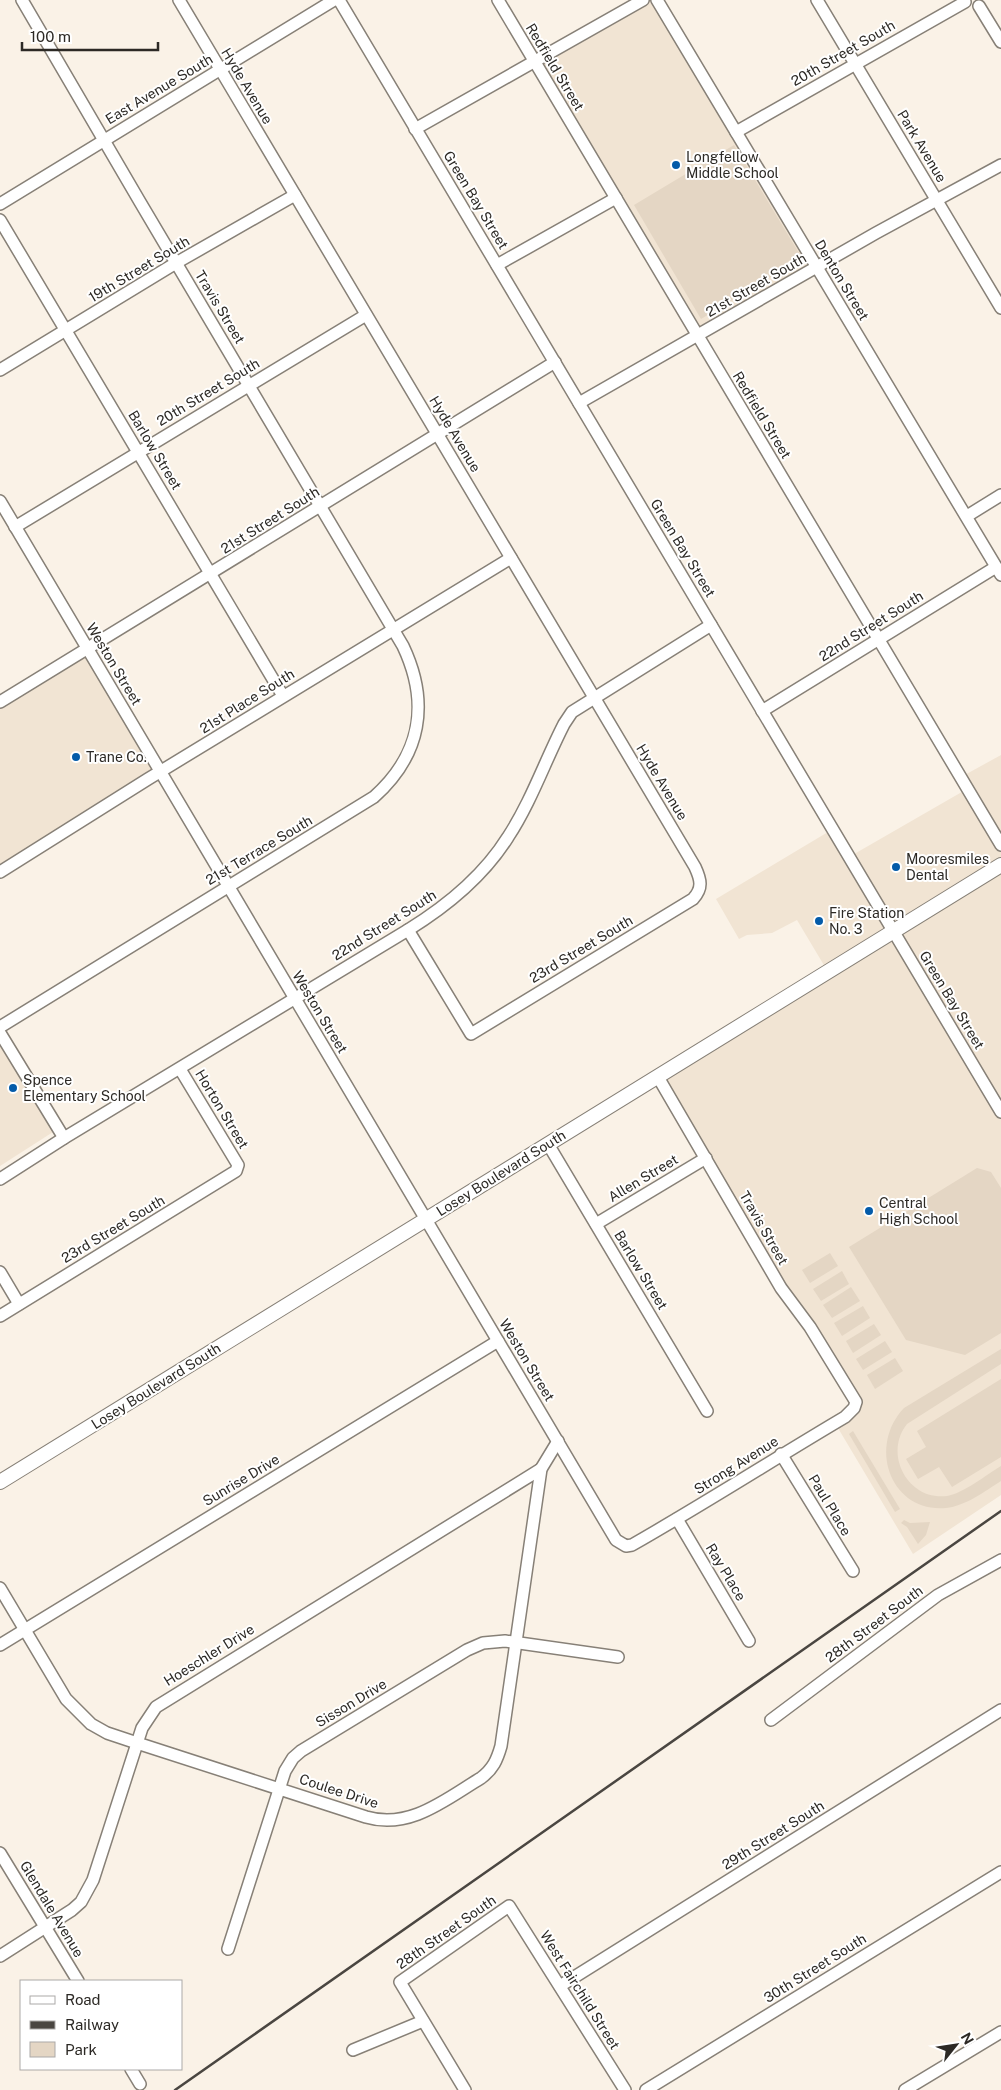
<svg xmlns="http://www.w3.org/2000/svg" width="1001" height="2090" font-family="'Public Sans',sans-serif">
  <rect width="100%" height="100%" fill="#faf2e7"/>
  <g fill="#f1e4d3">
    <path d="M 643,0 L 657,0 L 817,267 L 697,335 L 534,61 Z"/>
    <path d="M 87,649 L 160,771 L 0,872 L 0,702 Z"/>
    <path d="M 1001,755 L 1001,1495 L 913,1554 L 835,1423 L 854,1408 L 658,1077 L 828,972 L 797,920 L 772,933 L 747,935 L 739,939 L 716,899 L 833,829 L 849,857 L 967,789 L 961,777 Z"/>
    <path d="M 0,1043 L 53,1132 L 0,1166 Z"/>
  </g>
  <g fill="#e4d6c4">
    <path d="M 734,145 L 802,258 L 701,319 L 634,205 Z"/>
    <path d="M 977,1168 L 991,1172 L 1001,1188 L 1001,1333 L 965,1355 L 906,1340 L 849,1247 Z"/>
    <path d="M 830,1253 L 838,1266 L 810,1283 L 802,1270 Z"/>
    <path d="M 842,1271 L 849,1284 L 821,1301 L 813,1289 Z"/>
    <path d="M 851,1287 L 860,1301 L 832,1318 L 823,1305 Z"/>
    <path d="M 863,1306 L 870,1318 L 842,1336 L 834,1323 Z"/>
    <path d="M 874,1324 L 881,1335 L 853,1353 L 846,1341 Z"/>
    <path d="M 885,1341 L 892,1352 L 863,1370 L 856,1359 Z"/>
    <path d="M 1001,1349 L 1001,1364 L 907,1424 C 883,1454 908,1501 947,1496 C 964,1493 986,1475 1001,1466 L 1001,1481 C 985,1491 966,1506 946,1508 C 891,1513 867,1447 904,1408 Z"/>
    <path d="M 895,1358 L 903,1371 L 875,1389 L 867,1375 Z"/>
    <path d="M 1001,1379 L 1001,1457 L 952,1487 L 939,1467 L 918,1479 L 906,1459 L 926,1447 L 917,1431 Z"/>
    <path d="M 853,1431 L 900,1509 L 895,1512 L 849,1434 Z"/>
    <path d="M 904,1520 L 910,1523 L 930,1522 L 926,1535 L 918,1544 L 907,1527 L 901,1523 Z"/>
  </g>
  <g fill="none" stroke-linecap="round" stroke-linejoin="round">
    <g stroke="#878077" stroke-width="14">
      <g id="minor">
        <path d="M 179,0 L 695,867 C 701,880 703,888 693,899 L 471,1034 L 408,930"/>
        <path d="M 339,0 L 1001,1112"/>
        <path d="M 498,0 L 1001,845"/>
        <path d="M 657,0 L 1001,575"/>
        <path d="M 817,0 L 1001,308"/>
        <path d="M 979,6 L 1001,42"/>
        <path d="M 415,129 L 643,0"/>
        <path d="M 736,132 L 965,2"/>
        <path d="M 0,204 L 334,0"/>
        <path d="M 0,220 L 283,696"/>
        <path d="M 497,265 L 616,198"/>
        <path d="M 0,370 L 176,263 L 295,195"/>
        <path d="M 579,403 L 876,233 L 1001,165"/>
        <path d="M 0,501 L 616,1540 L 626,1546 L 632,1545 C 704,1504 774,1459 845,1417 L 854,1408 L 856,1402 L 810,1327 L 781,1288 L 658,1077"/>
        <path d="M 967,516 L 1001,495"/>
        <path d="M 15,527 L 366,315"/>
        <path d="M 0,702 L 555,362"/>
        <path d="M 762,711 L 996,567"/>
        <path d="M 0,872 L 148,779 L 511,558"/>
        <path d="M 0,1027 L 374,797 C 421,755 430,703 403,646 L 140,202 L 22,0"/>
        <path d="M 0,1033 L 64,1138"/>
        <path d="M 548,1144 L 707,1411"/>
        <path d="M 0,1179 L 64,1138 L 408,930 C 447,906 483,877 508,837 C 531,802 545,761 564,724 L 572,712 L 711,625"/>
        <path d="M 596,1224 L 706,1158"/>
        <path d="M 0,1272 L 19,1304"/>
        <path d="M 0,1316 L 236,1171 L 238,1165 L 180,1069"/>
        <path d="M 781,1454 L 853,1571"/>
        <path d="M 677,1519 L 749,1641"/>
        <path d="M 0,1588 L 66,1699 L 91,1724 L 107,1733 L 137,1743 L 366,1817 C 410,1830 446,1799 481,1778 C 493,1769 497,1760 501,1746 L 541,1469 L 558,1441"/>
        <path d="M 0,1645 L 498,1341"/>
        <path d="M 771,1720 L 938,1595 L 1001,1560"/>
        <path d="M 0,1853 L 78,1981"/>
        <path d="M 228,1949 L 285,1771 L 293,1758 L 301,1751 L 467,1650 L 483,1643 L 505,1641 L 618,1657"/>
        <path d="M 0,1956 L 72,1910 L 81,1902 L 93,1880 L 142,1728 L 156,1707 L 541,1469"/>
        <path d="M 560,1986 L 1001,1710"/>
        <path d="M 353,2050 L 423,2021"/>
        <path d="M 131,2069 L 140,2084"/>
        <path d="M 465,2090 L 400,1982 L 509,1906 L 625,2090"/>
        <path d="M 646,2090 L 1001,1872"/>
        <path d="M 905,2090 L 1001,2032"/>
      </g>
    </g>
    <g stroke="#878077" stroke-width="16">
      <path id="major" d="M 0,1482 L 1001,865"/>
    </g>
    <use href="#minor" stroke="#fff" stroke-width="11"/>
    <use href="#major" stroke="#fff" stroke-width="14"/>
    <path stroke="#4a4641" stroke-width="2.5" d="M 175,2090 L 1001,1511"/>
  </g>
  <g fill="#045ba9" stroke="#fff" stroke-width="2">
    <circle cx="676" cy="165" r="5"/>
    <circle cx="76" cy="757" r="5"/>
    <circle cx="896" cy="867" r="5"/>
    <circle cx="819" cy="921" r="5"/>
    <circle cx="13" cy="1088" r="5"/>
    <circle cx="869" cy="1211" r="5"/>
  </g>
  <g text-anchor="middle" stroke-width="4" stroke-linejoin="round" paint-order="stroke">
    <g font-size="14" fill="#2c2925" stroke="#fff">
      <text transform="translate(843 53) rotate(-30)" y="5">20th Street South</text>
      <text transform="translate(555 67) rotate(59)" y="5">Redfield Street</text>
      <text transform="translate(247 86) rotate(59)" y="5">Hyde Avenue</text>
      <text transform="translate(159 89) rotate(-31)" y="5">East Avenue South</text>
      <text transform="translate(922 146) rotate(59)" y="5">Park Avenue</text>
      <text transform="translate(476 200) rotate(59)" y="5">Green Bay Street</text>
      <text transform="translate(139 269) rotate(-31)" y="5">19th Street South</text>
      <text transform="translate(842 280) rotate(59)" y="5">Denton Street</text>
      <text transform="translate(756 285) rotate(-30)" y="5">21st Street South</text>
      <text transform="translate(220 307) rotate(59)" y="5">Travis Street</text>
      <text transform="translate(208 392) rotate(-31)" y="5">20th Street South</text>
      <text transform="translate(762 415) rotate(59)" y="5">Redfield Street</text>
      <text transform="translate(455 434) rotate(59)" y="5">Hyde Avenue</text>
      <text transform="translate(155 450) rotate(59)" y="5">Barlow Street</text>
      <text transform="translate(270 520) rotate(-32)" y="5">21st Street South</text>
      <text transform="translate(683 548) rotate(59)" y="5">Green Bay Street</text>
      <text transform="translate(871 626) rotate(-32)" y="5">22nd Street South</text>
      <text transform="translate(114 664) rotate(59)" y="5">Weston Street</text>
      <text transform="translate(247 701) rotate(-32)" y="5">21st Place South</text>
      <text transform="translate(662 782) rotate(59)" y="5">Hyde Avenue</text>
      <text transform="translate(259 850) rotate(-31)" y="5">21st Terrace South</text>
      <text transform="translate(384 925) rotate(-32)" y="5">22nd Street South</text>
      <text transform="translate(581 949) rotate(-31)" y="5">23rd Street South</text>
      <text transform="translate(952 1000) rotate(59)" y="5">Green Bay Street</text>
      <text transform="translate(320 1012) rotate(59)" y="5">Weston Street</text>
      <text transform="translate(222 1109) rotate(59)" y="5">Horton Street</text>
      <text transform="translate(501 1173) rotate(-32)" y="5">Losey Boulevard South</text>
      <text transform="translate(643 1178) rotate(-31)" y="5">Allen Street</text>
      <text transform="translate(764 1228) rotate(60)" y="5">Travis Street</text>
      <text transform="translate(113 1229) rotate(-31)" y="5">23rd Street South</text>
      <text transform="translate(641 1270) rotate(59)" y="5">Barlow Street</text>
      <text transform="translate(527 1360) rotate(59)" y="5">Weston Street</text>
      <text transform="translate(156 1386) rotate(-32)" y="5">Losey Boulevard South</text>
      <text transform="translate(736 1465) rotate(-32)" y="5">Strong Avenue</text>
      <text transform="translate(241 1480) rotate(-31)" y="5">Sunrise Drive</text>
      <text transform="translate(830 1505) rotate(59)" y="5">Paul Place</text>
      <text transform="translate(726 1572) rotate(59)" y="5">Ray Place</text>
      <text transform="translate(874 1624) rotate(-37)" y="5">28th Street South</text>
      <text transform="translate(209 1655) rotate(-32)" y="5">Hoeschler Drive</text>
      <text transform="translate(351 1703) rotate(-31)" y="5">Sisson Drive</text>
      <text transform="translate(339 1791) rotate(18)" y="5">Coulee Drive</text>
      <text transform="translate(773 1835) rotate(-32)" y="5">29th Street South</text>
      <text transform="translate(52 1909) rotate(59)" y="5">Glendale Avenue</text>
      <text transform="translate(446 1932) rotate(-35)" y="5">28th Street South</text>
      <text transform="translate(815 1968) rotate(-32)" y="5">30th Street South</text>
      <text transform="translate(580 1990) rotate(58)" y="5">West Fairchild Street</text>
    </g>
    <g font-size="14" fill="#2c2925" stroke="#fff" text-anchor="start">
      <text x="686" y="162">Longfellow<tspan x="686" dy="16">Middle School</tspan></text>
      <text x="86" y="762">Trane Co.</text>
      <text x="906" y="864">Mooresmiles<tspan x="906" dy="16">Dental</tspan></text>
      <text x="829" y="918">Fire Station<tspan x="829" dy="16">No. 3</tspan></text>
      <text x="23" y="1085">Spence<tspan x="23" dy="16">Elementary School</tspan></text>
      <text x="879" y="1208">Central<tspan x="879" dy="16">High School</tspan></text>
    </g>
  </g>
  <rect x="20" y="1980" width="162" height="90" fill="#ffffff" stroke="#aba9a8"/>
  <rect x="30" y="1996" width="25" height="8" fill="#ffffff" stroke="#aba9a8"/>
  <text x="65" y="2005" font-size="15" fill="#2c2925">Road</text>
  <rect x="30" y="2021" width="25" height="8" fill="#4a4641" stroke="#aba9a8"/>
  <text x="65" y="2030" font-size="15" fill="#2c2925">Railway</text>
  <rect x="30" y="2042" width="25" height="15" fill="#e4d6c4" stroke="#aba9a8"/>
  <text x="65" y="2055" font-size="15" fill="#2c2925">Park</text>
  <g transform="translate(956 2045) rotate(60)" stroke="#ffffff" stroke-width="4" paint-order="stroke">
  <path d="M0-4L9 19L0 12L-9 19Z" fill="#2c2925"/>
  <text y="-8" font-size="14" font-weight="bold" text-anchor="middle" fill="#2c2925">N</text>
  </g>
  <path d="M22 42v8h136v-8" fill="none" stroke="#2c2925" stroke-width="2.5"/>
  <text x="30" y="42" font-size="15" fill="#2c2925" stroke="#ffffff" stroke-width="4" paint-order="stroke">100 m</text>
</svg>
